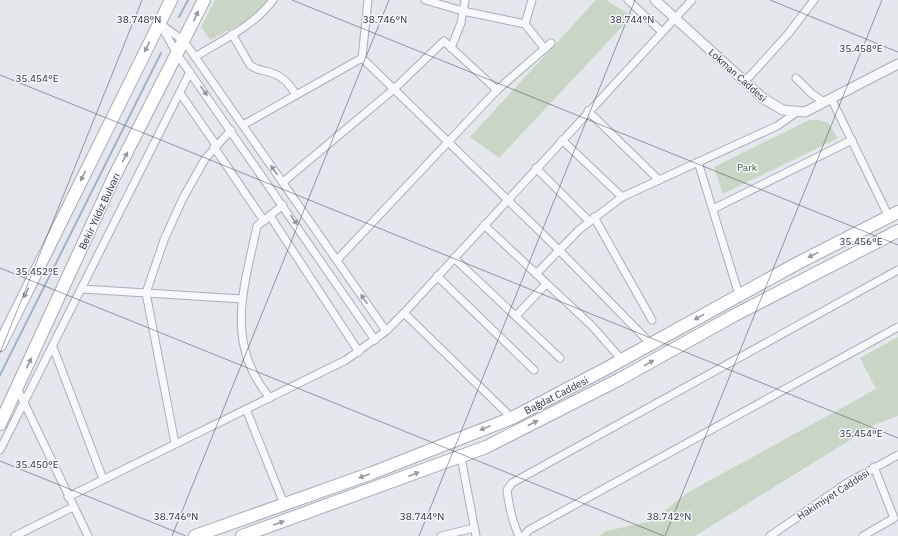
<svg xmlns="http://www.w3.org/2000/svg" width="898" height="536" font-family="'IBM Plex Sans',sans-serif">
  <rect width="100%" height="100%" fill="#e4e7ec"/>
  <g fill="#c9d6c5">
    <path d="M 215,0 L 269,0 L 255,16 L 210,40 L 201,27 Z"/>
    <path d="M 596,0 L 606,0 L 632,16 L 499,158 L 470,137 Z"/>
    <path d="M 809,120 L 819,120 L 828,123 L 838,138 L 723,194 L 714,167 Z"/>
    <path d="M 898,337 L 898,416 L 876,424 L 695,536 L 599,536 L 606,531 L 652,521 L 687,493 L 876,389 L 860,358 Z"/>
  </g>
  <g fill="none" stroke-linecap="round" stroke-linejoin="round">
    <g stroke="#9fb4cc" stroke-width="2">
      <path d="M 179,17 L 188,0"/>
      <path d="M 0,375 L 161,53"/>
    </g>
    <g stroke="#a9aeb7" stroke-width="9">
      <g id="minor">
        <path d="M 425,0 L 463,11 L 525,24"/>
        <path d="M 532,0 L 525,24 L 545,49"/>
        <path d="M 628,0 L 662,32"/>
        <path d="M 159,23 L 184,41 L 386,331"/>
        <path d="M 162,27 L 177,54 L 375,340"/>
        <path d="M 232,34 L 250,65 C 256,70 262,70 269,72 C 281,75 290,84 296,95"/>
        <path d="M 451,48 L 461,23 L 465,0"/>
        <path d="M 195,57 C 222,40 254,26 273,0"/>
        <path d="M 362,58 L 558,249 L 651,344"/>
        <path d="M 362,58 L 368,0"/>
        <path d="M 796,78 L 812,94 L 824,102"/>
        <path d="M 744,81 L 751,75 L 788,34 L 814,0"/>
        <path d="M 180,93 L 216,145"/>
        <path d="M 831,98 L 889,217"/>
        <path d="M 588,111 L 659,180"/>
        <path d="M 243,125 L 362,58"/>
        <path d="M 562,140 L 622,197"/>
        <path d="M 214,147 L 264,221"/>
        <path d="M 698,162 L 739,295"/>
        <path d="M 536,168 L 589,221"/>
        <path d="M 283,182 L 394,89 L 444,41 L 497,90"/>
        <path d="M 713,209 L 852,140"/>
        <path d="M 270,216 L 359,352"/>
        <path d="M 594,217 L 652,320"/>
        <path d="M 484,225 L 592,326 L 622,360"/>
        <path d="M 454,258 L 560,358"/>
        <path d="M 337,260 L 497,90 L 551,43"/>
        <path d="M 536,274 L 580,229 L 622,197 L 777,126 L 797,112"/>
        <path d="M 437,276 L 534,370"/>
        <path d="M 82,289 L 242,299"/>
        <path d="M 404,313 L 512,418"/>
        <path d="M 516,316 L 546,284"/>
        <path d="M 53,347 L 103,479"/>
        <path d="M 17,388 L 88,536"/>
        <path d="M 270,398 C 224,343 244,288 257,226 L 283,205"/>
        <path d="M 246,409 L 284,504"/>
        <path d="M 175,443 L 146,293 L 164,240 L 183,198 L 205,159 L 231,130"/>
        <path d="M 0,450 L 190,72"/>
        <path d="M 461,457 L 476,536"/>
        <path d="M 68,497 L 346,360 L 386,331 L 404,313 L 692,0"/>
        <path d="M 15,536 L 73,507"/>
        <path d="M 441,536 L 474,528"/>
        <path d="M 519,536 C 512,521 509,507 507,490 L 512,483 L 898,270"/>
        <path d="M 524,536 L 529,530 L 898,327"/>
        <path d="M 770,536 L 847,483 L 898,455"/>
        <path d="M 863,536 L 894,518 L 874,467"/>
      </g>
    </g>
    <g stroke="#a9aeb7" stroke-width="11">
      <path id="tertiary" d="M 655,0 L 764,99 L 783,110 L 805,112 L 898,64"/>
    </g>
    <g stroke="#a3abb8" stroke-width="14">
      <g id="primary">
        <path d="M 0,345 L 171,0"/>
        <path d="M 0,424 L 114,177 L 204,0"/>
        <path d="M 195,536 L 372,473 L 512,418 L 609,367 L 798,263 L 898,212"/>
        <path d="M 242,536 L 486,447 L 620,379 L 733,316 L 898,231"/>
      </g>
    </g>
    <use href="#minor" stroke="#f7f8fa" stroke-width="7"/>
    <use href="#tertiary" stroke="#f7f8fa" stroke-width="9"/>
    <use href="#primary" stroke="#fff" stroke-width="12"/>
  </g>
  <defs><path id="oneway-solid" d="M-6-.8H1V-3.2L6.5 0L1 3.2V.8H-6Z"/></defs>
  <g fill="#959aa2">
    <use href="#oneway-solid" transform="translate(196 16) rotate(-65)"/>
    <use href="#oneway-solid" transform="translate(147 47) rotate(116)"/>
    <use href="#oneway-solid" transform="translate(125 157) rotate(-63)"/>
    <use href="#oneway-solid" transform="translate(83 176) rotate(116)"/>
    <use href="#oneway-solid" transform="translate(813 255) rotate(153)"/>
    <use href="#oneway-solid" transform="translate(26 293) rotate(116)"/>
    <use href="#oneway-solid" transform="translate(699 317) rotate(151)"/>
    <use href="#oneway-solid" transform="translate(29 363) rotate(-65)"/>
    <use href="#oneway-solid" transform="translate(649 363) rotate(-29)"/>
    <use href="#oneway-solid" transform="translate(533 423) rotate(-27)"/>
    <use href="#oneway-solid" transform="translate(485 428) rotate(158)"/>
    <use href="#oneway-solid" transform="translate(414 474) rotate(-21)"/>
    <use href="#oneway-solid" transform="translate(364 476) rotate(160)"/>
    <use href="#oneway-solid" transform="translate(279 523) rotate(-20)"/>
  </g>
  <g fill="#9196a0">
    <use href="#oneway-solid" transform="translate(204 91) rotate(55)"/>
    <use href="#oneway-solid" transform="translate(274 170) rotate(-125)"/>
    <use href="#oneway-solid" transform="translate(294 220) rotate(56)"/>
    <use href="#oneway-solid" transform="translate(364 299) rotate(-125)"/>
  </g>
  <path fill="none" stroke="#2b3445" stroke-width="1" stroke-opacity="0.45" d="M 292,0 L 898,245M 770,0 L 898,52M 0,75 L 898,438M 0,268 L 664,536M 0,353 L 142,0M 0,461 L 186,536M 172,536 L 389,0M 419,536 L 635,0M 665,536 L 882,0"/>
  <g text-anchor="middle" stroke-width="3" stroke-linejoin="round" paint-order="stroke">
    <g font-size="10" fill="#2b3445" stroke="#f4f6f9">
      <text transform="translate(738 75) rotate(42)" y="4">Lokman Caddesi</text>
      <text transform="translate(99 211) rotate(-65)" y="4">Bekir Yıldız Bulvarı</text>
      <text transform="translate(556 395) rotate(-27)" y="4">Bağdat Caddesi</text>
      <text transform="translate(833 494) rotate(-33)" y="4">Hakimiyet Caddesi</text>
    </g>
    <g font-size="10" fill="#3f6138" stroke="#f4f6f9">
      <text x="747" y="171">Park</text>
    </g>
  </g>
  <g font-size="10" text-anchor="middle" fill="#2b3445" stroke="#f4f6f9" stroke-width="3" stroke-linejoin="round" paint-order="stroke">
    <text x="139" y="23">38.748°N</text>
    <text x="385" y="23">38.746°N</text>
    <text x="632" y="23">38.744°N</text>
    <text x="861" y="52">35.458°E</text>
    <text x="37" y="82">35.454°E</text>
    <text x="861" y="245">35.456°E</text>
    <text x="37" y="275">35.452°E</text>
    <text x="861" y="437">35.454°E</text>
    <text x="37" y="468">35.450°E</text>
    <text x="176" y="520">38.746°N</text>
    <text x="422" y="520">38.744°N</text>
    <text x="669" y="520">38.742°N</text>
  </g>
</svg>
